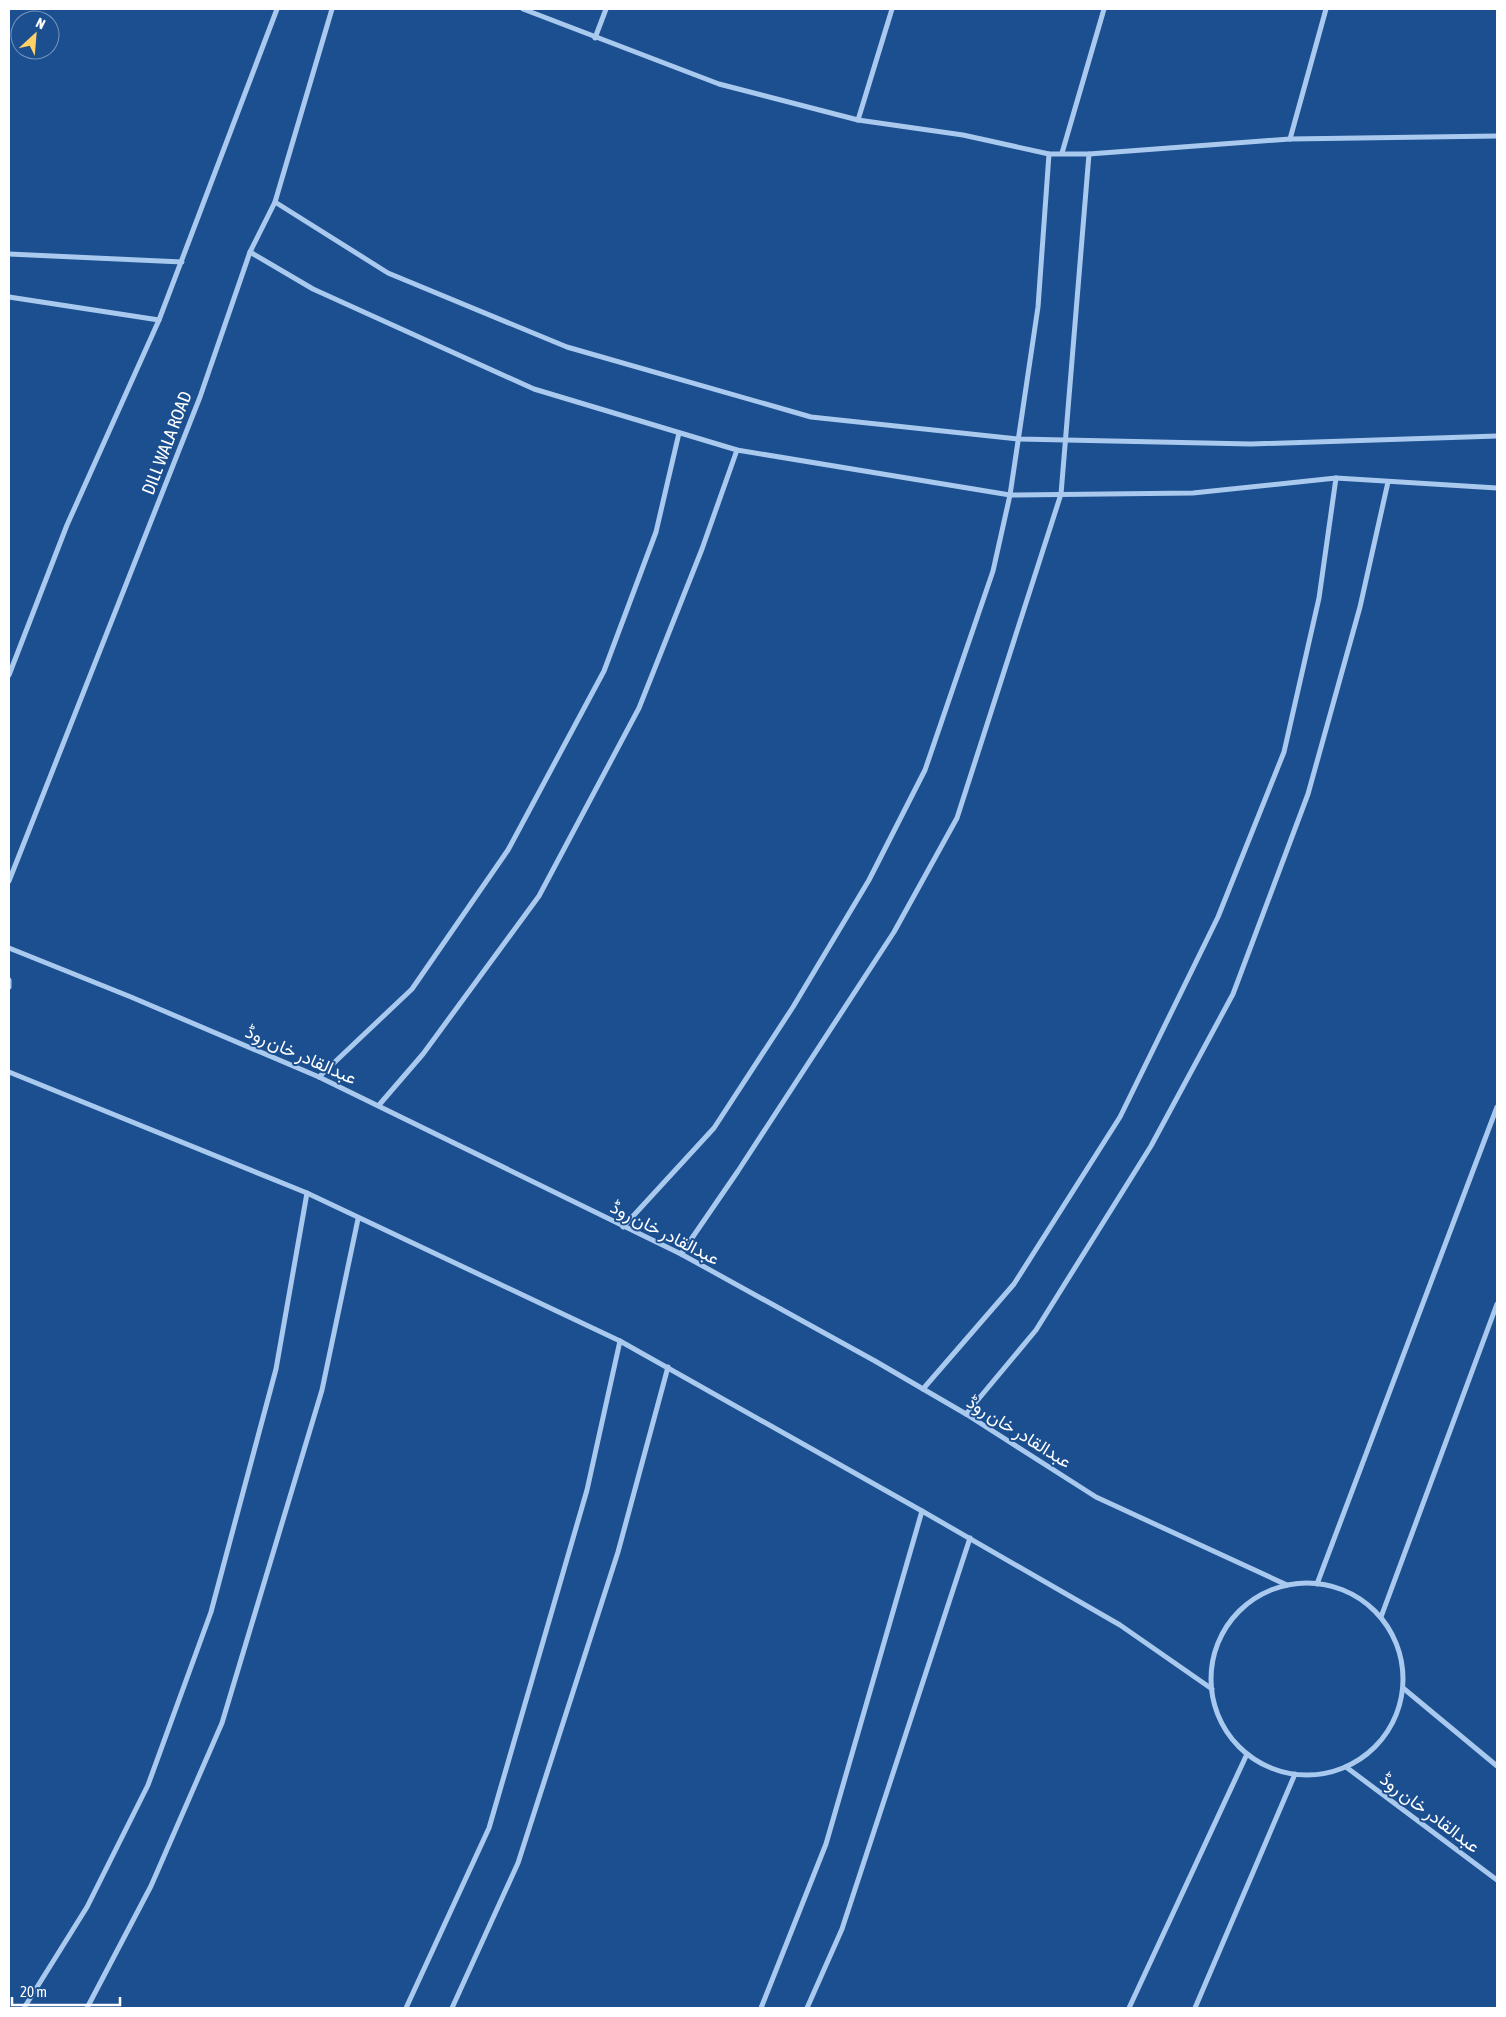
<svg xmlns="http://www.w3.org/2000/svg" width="1506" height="2017" font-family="'Asap Condensed',Vazirmatn,sans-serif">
  <rect width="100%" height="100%" fill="#1b4f8f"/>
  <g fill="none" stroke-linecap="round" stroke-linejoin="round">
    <g stroke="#a9c9ee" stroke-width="5">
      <path d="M 523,9 L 719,84 L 858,120 L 963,135 L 1049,154 L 1089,154 L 1290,139 L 1497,136"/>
      <path d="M 595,38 L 606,9"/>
      <path d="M 858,120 L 892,9"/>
      <path d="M 1290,139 L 1326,9"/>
      <path d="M 1062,153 L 1104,9"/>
      <path d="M 275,202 L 388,273 L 567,347 L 811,417 L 1019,439 L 1251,444 L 1497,436"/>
      <path d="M 250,252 L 313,289 L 534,389 L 737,450 L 1010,495 L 1193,493 L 1336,478 L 1497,488"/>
      <path d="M 9,254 L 182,262"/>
      <path d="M 9,297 L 159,320"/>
      <path d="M 9,675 L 67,525 L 159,320 L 277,9"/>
      <path d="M 9,881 L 200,397 L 250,252 L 275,202 L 332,9"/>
      <path d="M 9,948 L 131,997 L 319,1077 L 681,1254 L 875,1361 L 966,1414 L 1096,1497 L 1287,1585"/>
      <path d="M 9,980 L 9,987"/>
      <path d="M 9,1072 L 307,1193 L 620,1341 L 922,1511 L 1120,1625 L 1212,1689"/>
      <path d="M 319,1077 L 412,989 L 508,850 L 604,671 L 656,532 L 679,433"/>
      <path d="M 379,1105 L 423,1054 L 539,896 L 639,708 L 702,549 L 737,450"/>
      <path d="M 623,1227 L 714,1128 L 793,1007 L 869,880 L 925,770 L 993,571 L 1010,495 L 1038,307 L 1049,154"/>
      <path d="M 681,1254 L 738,1171 L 894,932 L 957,818 L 1061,494 L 1089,154"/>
      <path d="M 923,1389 L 1014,1284 L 1120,1117 L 1218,917 L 1284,752 L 1319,598 L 1336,478"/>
      <path d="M 966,1414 L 1036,1330 L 1151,1146 L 1233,994 L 1308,794 L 1360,607 L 1388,482"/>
      <circle cx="1307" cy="1679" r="96"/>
      <path d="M 1317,1584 L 1497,1107"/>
      <path d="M 1381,1617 L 1497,1304"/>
      <path d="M 1403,1688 L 1497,1766"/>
      <path d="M 1346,1767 L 1497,1880"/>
      <path d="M 24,2008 L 87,1907 L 148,1785 L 211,1612 L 276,1369 L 307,1193"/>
      <path d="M 87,2008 L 151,1886 L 222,1723 L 322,1390 L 358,1219"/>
      <path d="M 406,2008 L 489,1828 L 587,1490 L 620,1341"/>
      <path d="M 452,2008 L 518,1863 L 618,1552 L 668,1367"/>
      <path d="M 761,2008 L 826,1844 L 922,1511"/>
      <path d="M 807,2008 L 842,1929 L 970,1538"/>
      <path d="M 1129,2008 L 1247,1754"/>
      <path d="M 1195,2008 L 1295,1774"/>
    </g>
  </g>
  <g text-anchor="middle" stroke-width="4" stroke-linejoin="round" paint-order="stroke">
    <g font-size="18" fill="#fff" stroke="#1b4f8f">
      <text transform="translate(167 443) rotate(-69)" y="6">DILL WALA ROAD</text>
      <text transform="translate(301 1055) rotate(24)" y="6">عبدالقادر خان روڈ</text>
      <text transform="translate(665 1233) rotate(27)" y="6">عبدالقادر خان روڈ</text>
      <text transform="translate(1019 1432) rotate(32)" y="6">عبدالقادر خان روڈ</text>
      <text transform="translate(1430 1813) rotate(37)" y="6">عبدالقادر خان روڈ</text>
    </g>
  </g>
  <rect width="1506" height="2017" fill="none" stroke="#ffffff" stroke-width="20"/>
  <g transform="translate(35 35) rotate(26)"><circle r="24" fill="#1b4f8f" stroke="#7695bc"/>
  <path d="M0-4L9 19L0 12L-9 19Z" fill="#ffd166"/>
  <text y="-8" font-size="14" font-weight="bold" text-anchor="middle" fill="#ffffff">N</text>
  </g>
  <path d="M12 1997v8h108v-8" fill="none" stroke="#ffffff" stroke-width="2.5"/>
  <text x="20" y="1997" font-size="15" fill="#ffffff" stroke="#1b4f8f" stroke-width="4" paint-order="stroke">20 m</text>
</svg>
